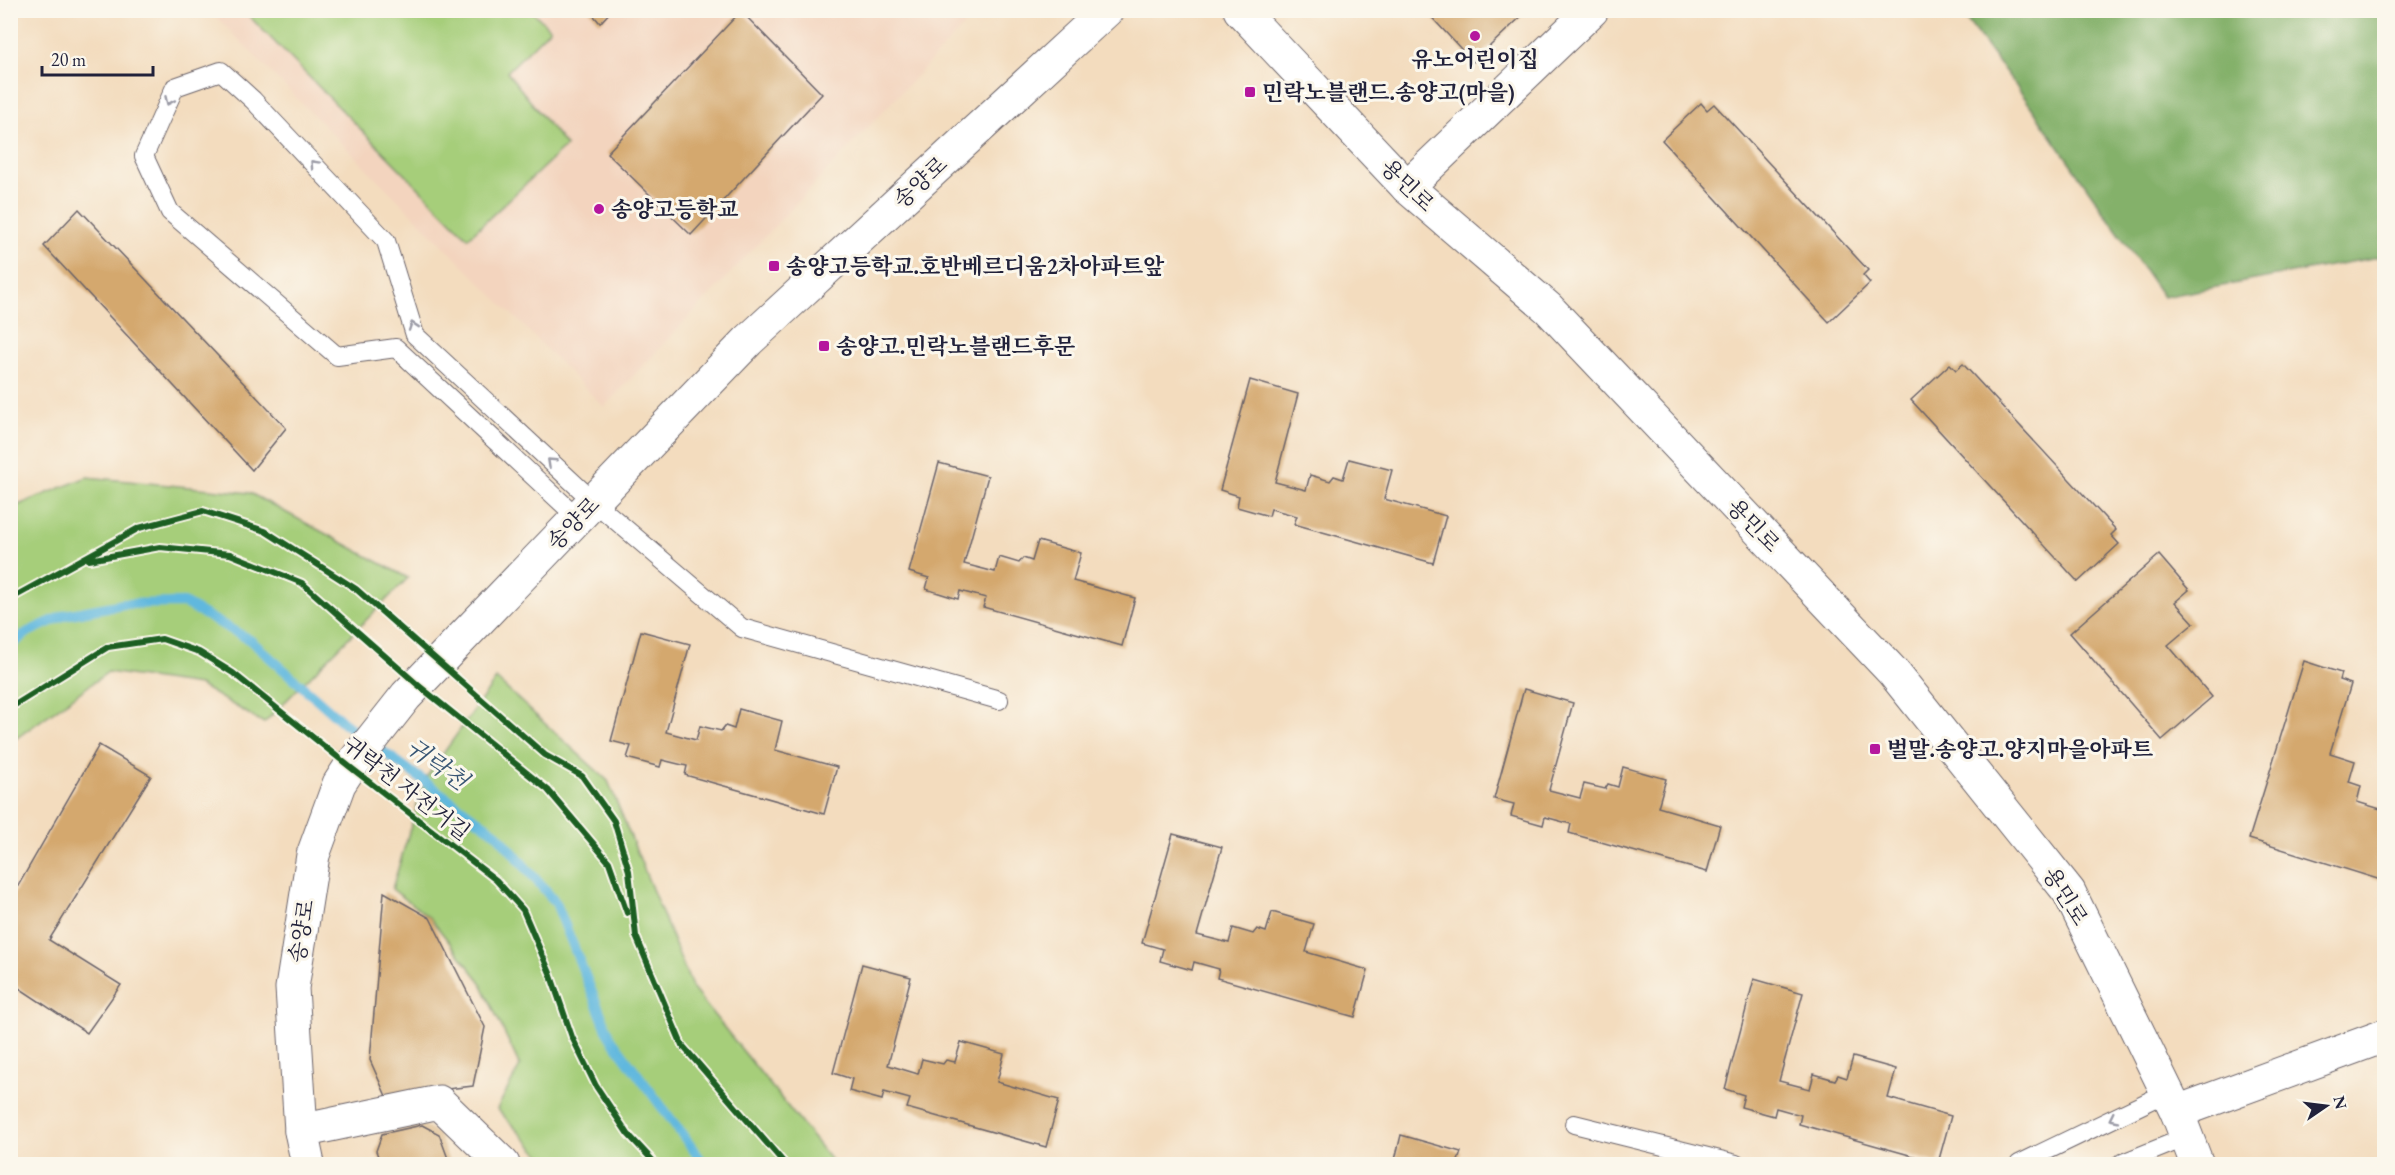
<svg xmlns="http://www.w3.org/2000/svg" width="2395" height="1175" font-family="'EB Garamond','Noto Serif KR',serif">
  <rect width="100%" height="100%" fill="#fbf7ec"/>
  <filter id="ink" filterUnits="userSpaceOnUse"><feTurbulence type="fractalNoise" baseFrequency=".0167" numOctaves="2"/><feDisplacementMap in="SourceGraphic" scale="12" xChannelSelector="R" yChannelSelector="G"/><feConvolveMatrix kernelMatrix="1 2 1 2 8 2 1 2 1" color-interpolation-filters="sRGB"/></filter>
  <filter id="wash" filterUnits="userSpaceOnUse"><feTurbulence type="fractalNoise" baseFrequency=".008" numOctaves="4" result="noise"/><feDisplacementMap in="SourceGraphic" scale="24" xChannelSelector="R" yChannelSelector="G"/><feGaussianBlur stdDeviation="1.35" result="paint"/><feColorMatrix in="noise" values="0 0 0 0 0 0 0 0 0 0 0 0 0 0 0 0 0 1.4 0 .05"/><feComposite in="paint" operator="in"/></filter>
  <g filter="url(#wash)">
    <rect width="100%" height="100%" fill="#f3dcbe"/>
    <path fill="#f3d4be" d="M 210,11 L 978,11 L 604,407 Z"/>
    <g fill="#a6ce7a" stroke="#64785a" stroke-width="1.5">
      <path d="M 244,11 L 532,11 L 550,29 L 507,72 L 566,146 L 468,238 Z"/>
      <path d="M 87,477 L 250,493 L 408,578 L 264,723 L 199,685 L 108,672 L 11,742 L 11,508 Z"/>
      <path d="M 496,679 L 608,781 L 693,989 L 834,1164 L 549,1164 L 497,1109 L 520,1066 L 480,981 L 430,918 L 392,889 L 425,779 Z"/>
    </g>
    <path fill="#84b16a" stroke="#536a52" stroke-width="1.5" d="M 1960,11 L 2384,11 L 2384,256 L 2163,297 L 2025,98 Z"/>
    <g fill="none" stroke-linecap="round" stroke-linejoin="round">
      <path stroke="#61b8de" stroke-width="10" d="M 10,646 L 28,632 L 65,615 L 123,604 L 184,603 L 250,640 L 344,723 L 497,834 L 556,903 L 610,1037 L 704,1164"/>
    </g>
    <g id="blocks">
      <g fill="#d4a86e">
        <path d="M 589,10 L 612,10 L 600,23 Z"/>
        <path d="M 1425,10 L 1528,10 L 1473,62 Z"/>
        <path d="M 741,11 L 822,94 L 691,235 L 607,153 Z"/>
        <path d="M 1701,103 L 1707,110 L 1714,104 L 1868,270 L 1863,275 L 1870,283 L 1829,322 L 1662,140 Z"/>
        <path d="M 79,209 L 286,428 L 252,470 L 44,246 Z"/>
        <path d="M 1950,364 L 1956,370 L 1963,364 L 2116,530 L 2111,535 L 2119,544 L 2078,582 L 1911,400 Z"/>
        <path d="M 1250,380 L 1298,394 L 1275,482 L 1306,490 L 1310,475 L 1330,481 L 1334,476 L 1343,479 L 1349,459 L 1392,470 L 1384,499 L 1446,516 L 1433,563 L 1294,524 L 1297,516 L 1271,509 L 1269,516 L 1237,507 L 1239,496 L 1220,490 Z"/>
        <path d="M 939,463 L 988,476 L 964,564 L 995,572 L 999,557 L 1019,563 L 1023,558 L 1032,561 L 1038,541 L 1081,553 L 1073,581 L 1135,598 L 1122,646 L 983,607 L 986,598 L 960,591 L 958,599 L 926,589 L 929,578 L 909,572 Z"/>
        <path d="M 2159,555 L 2189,590 L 2175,602 L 2194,623 L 2168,645 L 2212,697 L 2162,740 L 2070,633 Z"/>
        <path d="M 641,631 L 690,644 L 666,732 L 696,740 L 700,726 L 721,731 L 725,726 L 734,729 L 739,709 L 782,721 L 775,750 L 837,767 L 824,814 L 685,775 L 687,766 L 662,760 L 660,767 L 627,758 L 631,746 L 611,741 Z"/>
        <path d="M 2304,661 L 2341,673 L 2339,680 L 2351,684 L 2330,753 L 2355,761 L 2349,782 L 2361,786 L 2357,802 L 2384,810 L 2384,881 L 2249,839 Z"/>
        <path d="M 1524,689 L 1573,703 L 1549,790 L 1580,798 L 1584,784 L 1605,789 L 1608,784 L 1618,787 L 1623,767 L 1666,779 L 1658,807 L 1720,825 L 1707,872 L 1569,833 L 1571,824 L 1545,817 L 1543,825 L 1511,816 L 1514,804 L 1494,799 Z"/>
        <path d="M 99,745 L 151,776 L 49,940 L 121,985 L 87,1033 L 10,982 L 10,900 Z"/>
        <path d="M 1173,834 L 1222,847 L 1197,935 L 1229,943 L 1233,928 L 1253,934 L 1257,929 L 1266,932 L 1272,912 L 1314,924 L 1306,952 L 1368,970 L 1355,1017 L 1217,978 L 1219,969 L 1194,962 L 1192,970 L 1160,961 L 1163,949 L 1142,943 Z"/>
        <path d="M 384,892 L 430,918 L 485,1027 L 473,1086 L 386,1096 L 370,1060 Z"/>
        <path d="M 862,964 L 911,977 L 888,1065 L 918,1074 L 922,1059 L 943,1064 L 946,1060 L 955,1062 L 961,1042 L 1004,1054 L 997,1082 L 1059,1100 L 1046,1147 L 907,1108 L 910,1099 L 884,1092 L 882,1100 L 849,1091 L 852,1079 L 833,1073 Z"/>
        <path d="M 1754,979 L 1803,993 L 1779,1081 L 1810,1089 L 1814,1074 L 1835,1080 L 1838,1075 L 1847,1078 L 1853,1057 L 1896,1069 L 1888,1098 L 1951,1116 L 1938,1163 L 1799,1124 L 1801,1115 L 1776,1108 L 1774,1116 L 1741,1107 L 1744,1095 L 1725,1089 Z"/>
        <path d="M 422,1125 L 439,1134 L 450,1164 L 381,1164 L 376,1151 L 382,1134 Z"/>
        <path d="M 1401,1135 L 1461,1152 L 1457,1164 L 1394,1164 Z"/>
      </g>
    </g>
  </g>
  <g filter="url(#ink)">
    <use href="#blocks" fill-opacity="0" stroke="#6b6369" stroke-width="1.5"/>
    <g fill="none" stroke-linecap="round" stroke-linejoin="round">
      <g stroke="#6b6369" stroke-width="20">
        <g id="service">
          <path d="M 578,518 L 396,348 L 337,356 L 170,212 L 144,156 L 175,87 L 221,71 L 253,100 L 386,241 L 415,335 L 594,502 L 742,628 L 999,700"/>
          <path d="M 1574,1124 L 1736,1164"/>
          <path d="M 2019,1164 L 2166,1093"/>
          <path d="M 2120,1164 L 2187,1137"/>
        </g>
      </g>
      <g stroke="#6b6369" stroke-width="35">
        <g id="minor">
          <path d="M 1407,187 L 1592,10"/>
          <path d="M 2177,1112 L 2384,1036"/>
          <path d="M 301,1131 L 439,1102 L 503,1164"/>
          <path d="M 308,1164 L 301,1131 L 292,988 L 313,855 L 339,784 L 350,767 L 406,696 L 748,341 L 1107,10"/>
        </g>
      </g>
      <g stroke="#6b6369" stroke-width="35">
        <path id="tertiary" d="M 1240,10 L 1407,187 L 1548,308 L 1893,672 L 2069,892 L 2177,1112 L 2197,1164"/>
      </g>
      <use href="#service" stroke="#fff" stroke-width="18"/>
      <use href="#minor" stroke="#fff" stroke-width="33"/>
      <use href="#tertiary" stroke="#fff" stroke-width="33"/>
      <g stroke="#fbf7ec" stroke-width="10">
        <g id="cycleway">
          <path d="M 89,560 L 160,547 L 230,554 L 302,583 L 418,685 L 548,790 L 609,862 L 627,913"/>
          <path d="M 10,599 L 139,528 L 203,511 L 265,531 L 356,589 L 545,755 L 582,776 L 614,821 L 629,871 L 636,936 L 682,1045 L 785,1164"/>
          <path d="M 10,708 L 108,647 L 162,639 L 199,652 L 233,673 L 350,767 L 496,880 L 523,910 L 550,973 L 572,1037 L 596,1086 L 628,1134 L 656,1164"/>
        </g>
      </g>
      <use href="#cycleway" stroke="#1b5e20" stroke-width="6"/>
    </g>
    <defs><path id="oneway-chevron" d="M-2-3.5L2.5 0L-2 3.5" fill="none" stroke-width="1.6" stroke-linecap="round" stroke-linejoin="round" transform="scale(1.5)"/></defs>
    <g stroke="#9c9ca7">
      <use href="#oneway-chevron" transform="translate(169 101) rotate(114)"/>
      <use href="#oneway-chevron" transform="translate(314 164) rotate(-133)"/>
      <use href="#oneway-chevron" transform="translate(413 326) rotate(-109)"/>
      <use href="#oneway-chevron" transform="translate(551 462) rotate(-137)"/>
      <use href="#oneway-chevron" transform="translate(2113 1118) rotate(154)"/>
    </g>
  </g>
  <g fill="#b5179e" stroke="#fbf7ec" stroke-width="2">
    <circle cx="1475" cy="36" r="6"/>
    <rect x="1244" y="86" width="12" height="12" rx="3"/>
    <circle cx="599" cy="209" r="6"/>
    <rect x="768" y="260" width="12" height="12" rx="3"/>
    <rect x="818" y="340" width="12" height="12" rx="3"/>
    <rect x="1869" y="743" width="12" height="12" rx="3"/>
  </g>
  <g text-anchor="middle" stroke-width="6" stroke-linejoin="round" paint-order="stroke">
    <g font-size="22" font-weight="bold" fill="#22223b" stroke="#fbf7ec" text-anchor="start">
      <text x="1475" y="67" text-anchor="middle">유노어린이집</text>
      <text x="1262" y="100">민락노블랜드.송양고(마을)</text>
      <text x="611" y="217">송양고등학교</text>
      <text x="786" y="274">송양고등학교.호반베르디움2차아파트앞</text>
      <text x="836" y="354">송양고.민락노블랜드후문</text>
      <text x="1887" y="757">벌말.송양고.양지마을아파트</text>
    </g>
    <g font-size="22" fill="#22223b" stroke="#fbf7ec">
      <text transform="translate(920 182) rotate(-43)" y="8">송양로</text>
      <text transform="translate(1408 185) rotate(44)" y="8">용민로</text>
      <text transform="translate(573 523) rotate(-46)" y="8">송양로</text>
      <text transform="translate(1754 525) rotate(46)" y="8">용민로</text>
      <text transform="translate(407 788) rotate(38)" y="8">귀락천 자전거길</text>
      <text transform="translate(2066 896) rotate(58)" y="8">용민로</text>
      <text transform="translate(301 931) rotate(-81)" y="8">송양로</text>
    </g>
    <g font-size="24" font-style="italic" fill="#385674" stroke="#fbf7ec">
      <text transform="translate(437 764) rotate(36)" y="8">귀락천</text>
    </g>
  </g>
  <rect width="2395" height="1175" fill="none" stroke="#fbf7ec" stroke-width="36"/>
  <g transform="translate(2326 1106) rotate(76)" stroke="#fbf7ec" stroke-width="4.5" paint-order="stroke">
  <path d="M0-4.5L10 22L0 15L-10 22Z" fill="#22223b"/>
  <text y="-9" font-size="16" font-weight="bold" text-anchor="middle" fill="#22223b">N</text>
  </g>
  <path d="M42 66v9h111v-9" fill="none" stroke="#22223b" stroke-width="3"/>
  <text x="51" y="66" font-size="18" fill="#22223b" stroke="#fbf7ec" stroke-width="4.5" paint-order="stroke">20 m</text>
</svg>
